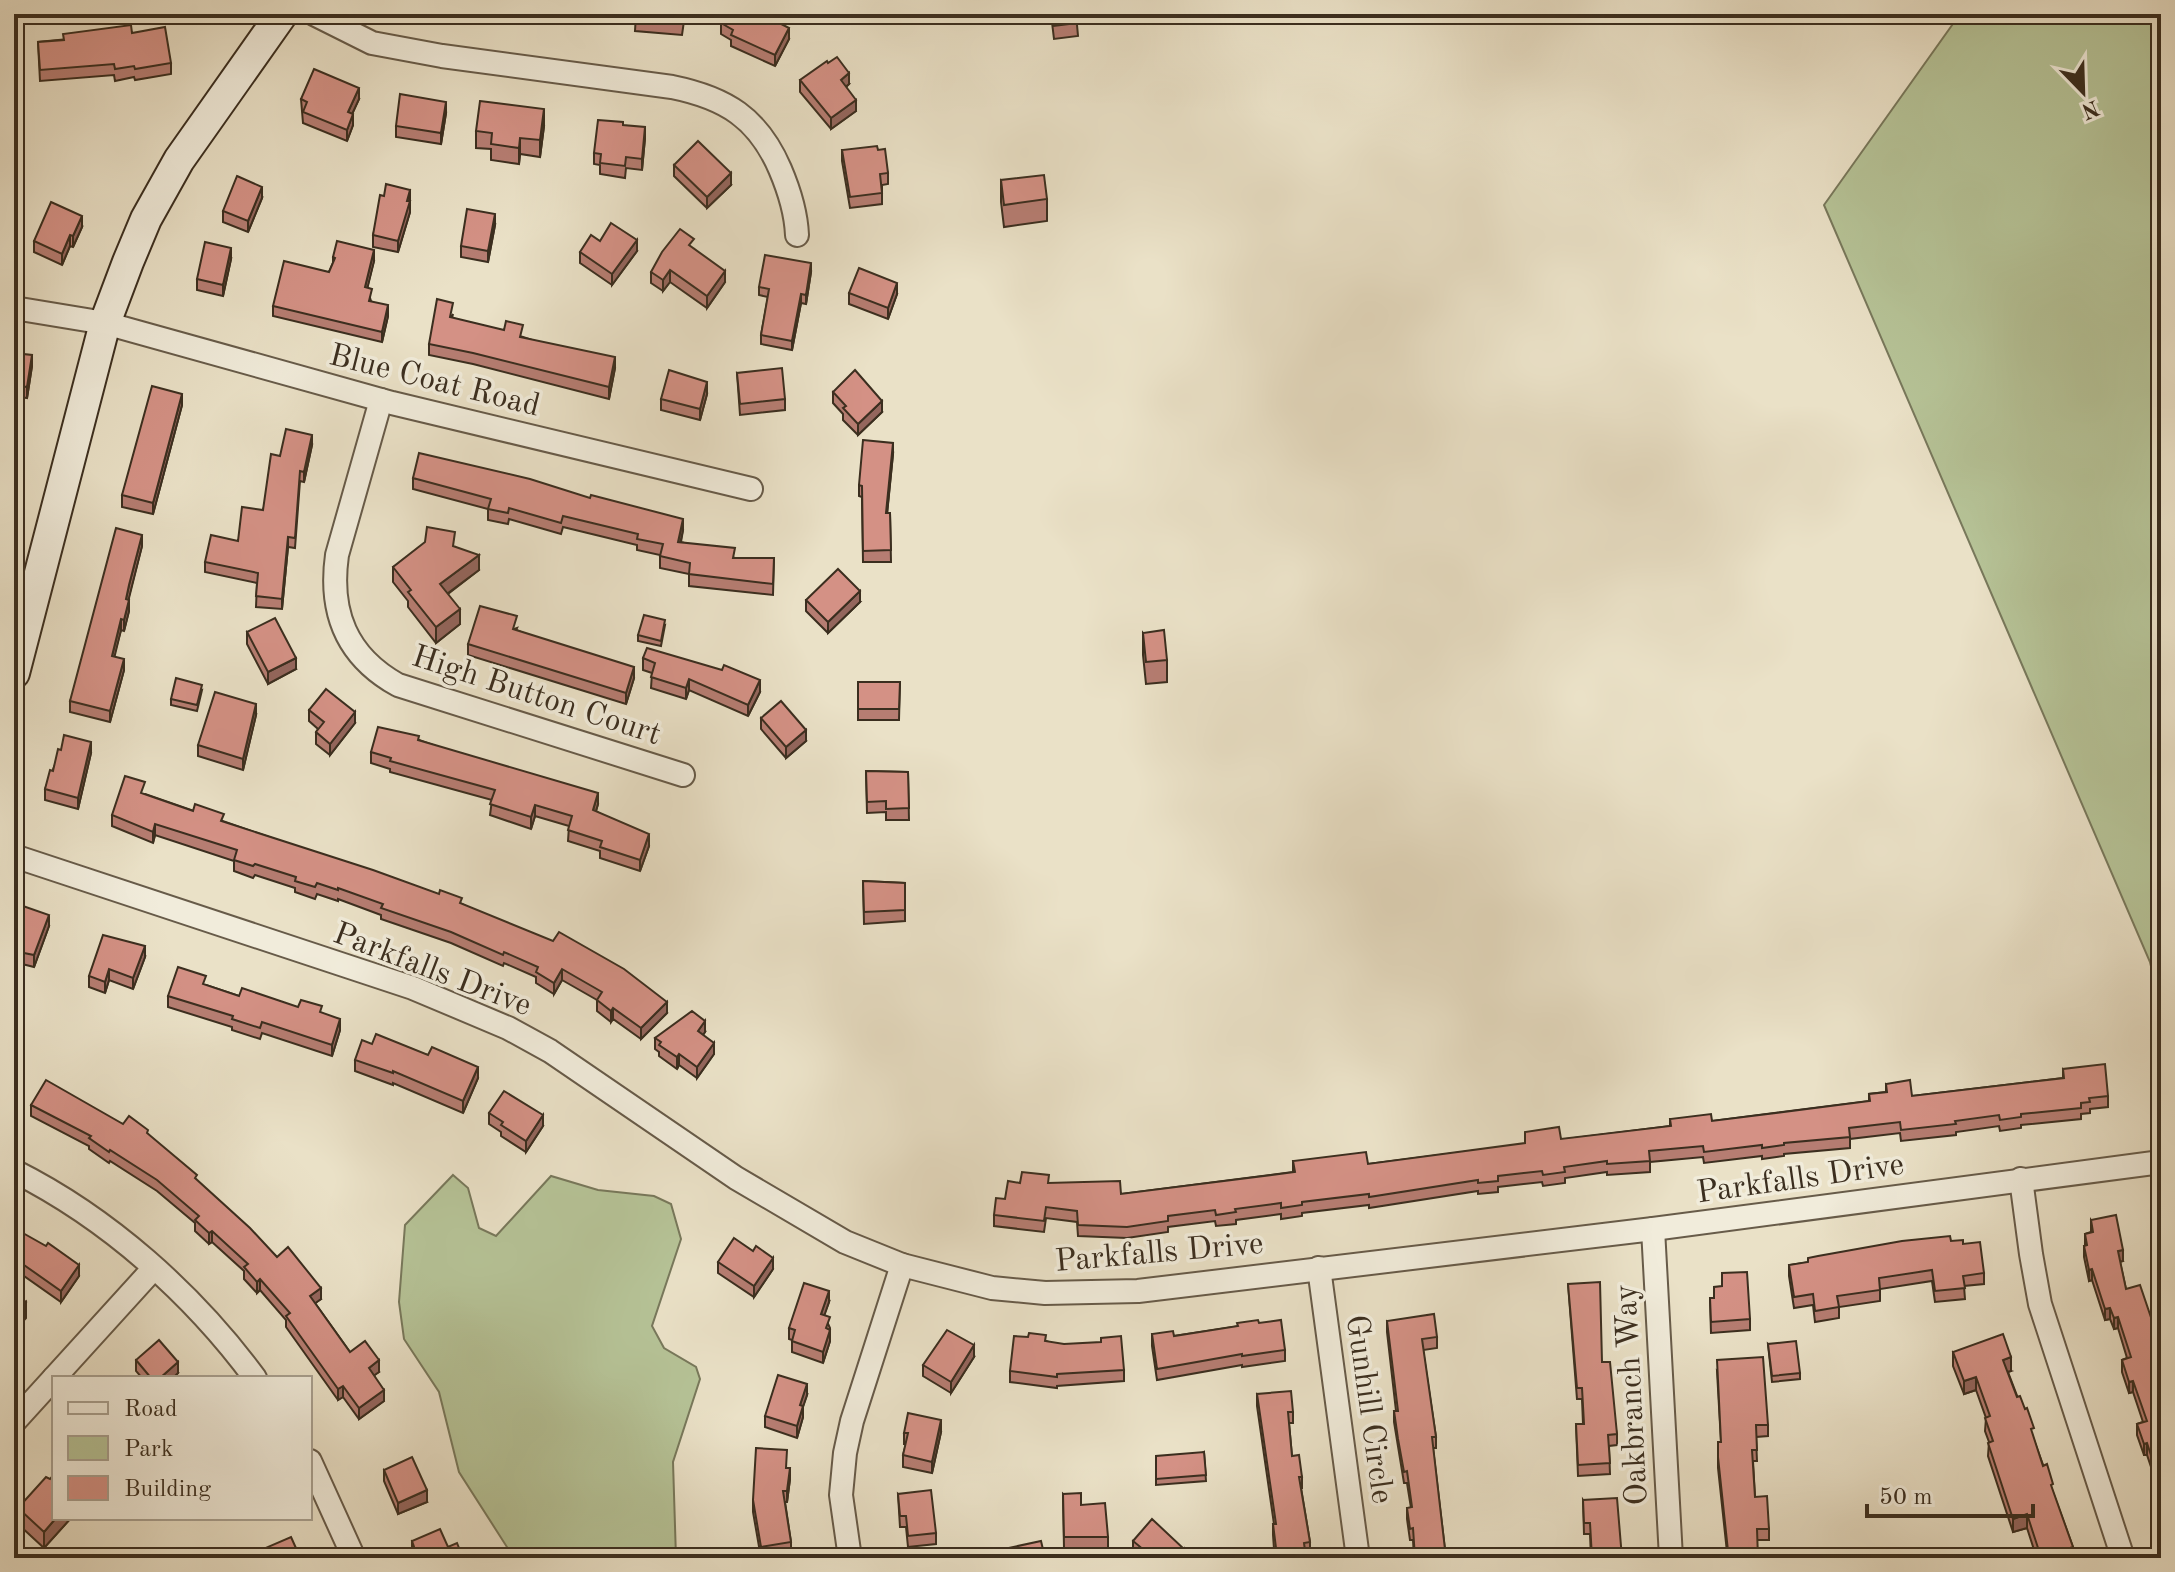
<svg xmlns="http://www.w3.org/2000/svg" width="2175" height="1572" font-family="'Old Standard TT',serif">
  <rect width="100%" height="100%" fill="#eae1c7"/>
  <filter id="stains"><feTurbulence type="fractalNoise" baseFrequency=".0025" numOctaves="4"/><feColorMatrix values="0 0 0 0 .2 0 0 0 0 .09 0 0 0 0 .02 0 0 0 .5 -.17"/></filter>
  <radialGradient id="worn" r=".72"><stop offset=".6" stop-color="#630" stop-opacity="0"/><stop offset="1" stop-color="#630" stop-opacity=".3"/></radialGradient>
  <g fill="#b6c397" stroke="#78785b" stroke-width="2">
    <path d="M 1960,14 L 2161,14 L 2161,1010 L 2150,962 L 1824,205 Z"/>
    <path d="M 453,1175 L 468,1188 L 479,1228 L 496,1236 L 551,1176 L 598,1190 L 654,1196 L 671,1204 L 681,1239 L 652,1326 L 664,1348 L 696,1367 L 700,1379 L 673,1462 L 676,1558 L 514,1558 L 459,1472 L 439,1392 L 404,1339 L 399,1302 L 405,1225 Z"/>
  </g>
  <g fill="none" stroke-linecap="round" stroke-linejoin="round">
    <g stroke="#675b49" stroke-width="26">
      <g id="street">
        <path d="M 314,14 L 372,43 L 442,56 L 672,87 C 726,98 758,118 780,169 C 789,190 796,212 797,235"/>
        <path d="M 14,308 L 105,323 L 392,403 L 751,489"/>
        <path d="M 381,400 L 337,555 C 329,612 346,656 398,685 L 683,775"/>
        <path d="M 14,856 L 413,988 L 508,1028 L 550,1051 L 736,1178 L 845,1242 L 902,1265 L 992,1288 L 1045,1293 L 1138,1291 L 1653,1229 L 2161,1162"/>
        <path d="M 14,1171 C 108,1218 193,1294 255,1378"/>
        <path d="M 2021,1179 L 2031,1254 L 2040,1304 L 2123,1558"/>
        <path d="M 1653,1229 L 1671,1558"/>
        <path d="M 1319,1268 L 1358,1558"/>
        <path d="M 54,1378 L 153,1269"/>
        <path d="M 14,1422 L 54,1378"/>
        <path d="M 310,1461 L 354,1558"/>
        <path d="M 850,1558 L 841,1495 L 845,1453 L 852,1421 L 902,1265"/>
      </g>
    </g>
    <g stroke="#3b2e1f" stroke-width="34">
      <path id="secondary" d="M 14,673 L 105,323 L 128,262 L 146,219 L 179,160 L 282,14"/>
    </g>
    <use href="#street" stroke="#f1ecdb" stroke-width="22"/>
    <use href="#secondary" stroke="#f1ecdb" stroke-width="30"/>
  </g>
  <g fill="#b67d72" stroke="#3b2e1f" stroke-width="2">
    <path d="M 545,14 L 592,14 L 591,22 L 545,18 Z"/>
    <path d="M 636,14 L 685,14 L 682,35 L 635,31 Z"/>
    <path d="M 1051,14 L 1076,14 L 1078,36 L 1054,39 Z"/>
    <path d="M 721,23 L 789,39 L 775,66 L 731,46 L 731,40 L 721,34 Z"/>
    <path d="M 132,33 L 171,63 L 171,74 L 135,80 L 134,77 L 115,81 L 114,75 L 40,81 L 38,42 Z"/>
    <path d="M 800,80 L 849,84 L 846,87 L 856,111 L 831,129 L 800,92 Z"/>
    <path d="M 301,99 L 359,99 L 352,114 L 353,125 L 347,141 L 303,123 Z"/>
    <path d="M 446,113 L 441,144 L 396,137 L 396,126 Z"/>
    <path d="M 623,125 L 645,138 L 642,170 L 626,168 L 625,178 L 600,174 L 600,165 L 594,164 L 594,153 Z"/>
    <path d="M 544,126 L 540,157 L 520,154 L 519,164 L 491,160 L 491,149 L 476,148 L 476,131 Z"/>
    <path d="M 842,150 L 878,150 L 888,173 L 888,184 L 882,185 L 882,204 L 850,208 L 842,161 Z"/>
    <path d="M 674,165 L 731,185 L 707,208 L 674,176 Z"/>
    <path d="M 1001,180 L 1047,199 L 1047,221 L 1004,227 L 1001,202 Z"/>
    <path d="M 410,190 L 410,212 L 398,252 L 373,247 L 373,235 L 384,196 Z"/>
    <path d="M 262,198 L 248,232 L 223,222 L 223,211 Z"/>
    <path d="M 495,225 L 488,262 L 461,257 L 461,246 Z"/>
    <path d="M 82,227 L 73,247 L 70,246 L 62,265 L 34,252 L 34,241 Z"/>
    <path d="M 600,241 L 637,251 L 612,285 L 580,263 L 580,252 Z"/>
    <path d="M 694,249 L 725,282 L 707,308 L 670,282 L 663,291 L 651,283 L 651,272 Z"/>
    <path d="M 333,257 L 374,261 L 367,288 L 371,301 L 388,316 L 382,342 L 273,316 L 273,306 L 329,272 L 333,263 Z"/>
    <path d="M 231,259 L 223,296 L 197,290 L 197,279 Z"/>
    <path d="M 811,272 L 806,304 L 801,303 L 792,350 L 761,344 L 761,335 L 768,297 L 759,295 L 759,287 Z"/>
    <path d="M 849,293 L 897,294 L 888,319 L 849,304 Z"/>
    <path d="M 453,314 L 452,318 L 523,337 L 615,368 L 609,399 L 473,364 L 429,355 L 429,344 Z"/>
    <path d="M 14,353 L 32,366 L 27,398 L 14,396 Z"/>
    <path d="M 737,373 L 785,399 L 785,410 L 740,415 Z"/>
    <path d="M 833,392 L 882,412 L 858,435 L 843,420 L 843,414 L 833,403 Z"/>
    <path d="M 707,394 L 700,420 L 661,410 L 661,399 Z"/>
    <path d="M 182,405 L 153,514 L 122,507 L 122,495 Z"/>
    <path d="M 312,445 L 304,482 L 300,481 L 295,548 L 288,547 L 282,609 L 256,607 L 257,583 L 205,572 L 205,562 L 238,541 L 263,510 L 280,456 Z"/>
    <path d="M 893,454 L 887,513 L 890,513 L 891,562 L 863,562 L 862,497 L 859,496 L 859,485 Z"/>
    <path d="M 413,478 L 683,530 L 681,542 L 735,558 L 774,558 L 773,595 L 689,586 L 689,574 L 660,568 L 660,555 L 637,550 L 637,545 L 563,527 L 561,534 L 509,519 L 508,524 L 488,520 L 488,509 L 413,489 Z"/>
    <path d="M 142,546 L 129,596 L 129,611 L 124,631 L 121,630 L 114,656 L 124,670 L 110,722 L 70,712 L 70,701 Z"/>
    <path d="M 455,547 L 479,570 L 448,594 L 460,624 L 436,643 L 408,607 L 408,601 L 393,582 L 393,567 Z"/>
    <path d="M 806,600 L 860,602 L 828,633 L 806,611 Z"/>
    <path d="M 665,625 L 661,646 L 638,641 L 638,635 Z"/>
    <path d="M 517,628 L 516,630 L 634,678 L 626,704 L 468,655 L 468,644 Z"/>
    <path d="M 247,632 L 296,669 L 268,684 L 247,644 Z"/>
    <path d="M 1143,633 L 1167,660 L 1167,682 L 1146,684 L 1143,655 Z"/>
    <path d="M 643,658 L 760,692 L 748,716 L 689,690 L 686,699 L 651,688 L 652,673 L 643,670 Z"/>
    <path d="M 858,682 L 900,682 L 899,720 L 858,720 Z"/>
    <path d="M 202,690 L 197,711 L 171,705 L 171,699 Z"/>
    <path d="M 309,710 L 355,723 L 330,755 L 316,744 L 316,732 L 318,729 L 309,721 Z"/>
    <path d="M 256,715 L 243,770 L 198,756 L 198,745 Z"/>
    <path d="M 761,718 L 806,741 L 786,758 L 761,729 Z"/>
    <path d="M 419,740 L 598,804 L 596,811 L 649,846 L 640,871 L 600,858 L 600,851 L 568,841 L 569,826 L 535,816 L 531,829 L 490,815 L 492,800 L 390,772 L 390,769 L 371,763 L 371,752 Z"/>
    <path d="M 61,750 L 91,753 L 78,809 L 45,800 L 45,789 Z"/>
    <path d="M 866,771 L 908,772 L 909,820 L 886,820 L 886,812 L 867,813 Z"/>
    <path d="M 145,794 L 462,904 L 667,1013 L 641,1039 L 613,1019 L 611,1022 L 597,1011 L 597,1000 L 562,980 L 554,994 L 536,983 L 536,977 L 504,963 L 503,966 L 451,943 L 381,919 L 381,915 L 338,899 L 338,901 L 317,894 L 315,899 L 295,892 L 295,888 L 255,875 L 253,878 L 234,871 L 234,861 L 155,835 L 153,843 L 112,826 L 112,815 Z"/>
    <path d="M 863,881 L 905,883 L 905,921 L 864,924 Z"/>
    <path d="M 14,923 L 49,926 L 34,967 L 14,962 Z"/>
    <path d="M 145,957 L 133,989 L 109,980 L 105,993 L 89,987 L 89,976 Z"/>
    <path d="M 206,985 L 239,996 L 322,1013 L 340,1030 L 332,1056 L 262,1033 L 260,1039 L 232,1030 L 232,1027 L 168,1007 L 168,996 Z"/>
    <path d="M 705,1032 L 703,1035 L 714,1054 L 697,1078 L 679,1065 L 677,1069 L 659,1056 L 659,1052 L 655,1049 L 655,1038 Z"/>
    <path d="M 372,1044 L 428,1055 L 478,1078 L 463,1113 L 393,1083 L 393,1085 L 355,1071 L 355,1060 Z"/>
    <path d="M 2063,1069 L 2108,1096 L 2108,1107 L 2090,1109 L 2090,1113 L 2081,1114 L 2081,1119 L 2021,1125 L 2021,1128 L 2000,1131 L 1999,1126 L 1956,1132 L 1956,1135 L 1901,1141 L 1900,1133 L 1850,1139 L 1850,1148 L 1784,1154 L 1784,1156 L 1762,1159 L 1762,1156 L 1704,1163 L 1703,1157 L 1650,1162 L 1650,1172 L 1607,1175 L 1607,1172 L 1565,1178 L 1565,1183 L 1543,1186 L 1542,1182 L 1498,1187 L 1498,1192 L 1478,1194 L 1478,1191 L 1369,1208 L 1369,1205 L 1302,1213 L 1302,1216 L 1281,1219 L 1281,1214 L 1236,1220 L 1236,1224 L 1216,1226 L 1215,1221 L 1168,1227 L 1168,1232 L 1127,1238 L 1078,1236 L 1077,1222 L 1046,1218 L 1044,1232 L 994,1226 L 994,1215 L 1005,1199 L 1020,1183 L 1049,1183 L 1121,1194 L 1293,1172 L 1293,1161 L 1368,1164 L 1670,1126 L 1670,1119 L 1712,1121 L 1869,1101 L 1869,1094 L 1886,1092 L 1886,1084 L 1912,1096 L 2063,1078 Z"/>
    <path d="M 31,1105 L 123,1124 L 148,1134 L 321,1299 L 315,1303 L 350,1352 L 379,1372 L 374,1375 L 384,1401 L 359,1419 L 343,1397 L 338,1400 L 286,1327 L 286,1320 L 260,1290 L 257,1293 L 244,1279 L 244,1271 L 212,1242 L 209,1244 L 195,1231 L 195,1223 L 157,1191 L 110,1161 L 109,1163 L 89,1149 L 89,1146 L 31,1116 Z"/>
    <path d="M 489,1113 L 543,1126 L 526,1152 L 501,1136 L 501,1132 L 489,1124 Z"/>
    <path d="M 2091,1220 L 2123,1261 L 2120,1262 L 2126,1289 L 2161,1347 L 2161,1507 L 2158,1498 L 2158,1488 L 2147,1455 L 2144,1455 L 2137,1435 L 2137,1424 L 2143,1422 L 2133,1392 L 2129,1393 L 2122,1372 L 2122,1360 L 2127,1358 L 2118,1328 L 2114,1329 L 2110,1319 L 2105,1320 L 2092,1280 L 2089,1281 L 2084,1257 L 2084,1246 L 2085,1246 L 2085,1234 L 2091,1232 Z"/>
    <path d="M 14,1228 L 79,1276 L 61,1302 L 14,1269 Z"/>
    <path d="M 1951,1241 L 1963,1244 L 1984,1273 L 1984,1284 L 1964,1286 L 1965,1299 L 1935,1302 L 1932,1281 L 1880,1289 L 1880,1301 L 1839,1307 L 1839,1318 L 1815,1322 L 1813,1305 L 1794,1308 L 1789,1276 L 1789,1265 Z"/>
    <path d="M 753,1251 L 773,1269 L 754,1297 L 718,1273 L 718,1262 Z"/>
    <path d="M 1568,1284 L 1602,1362 L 1617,1434 L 1617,1445 L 1609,1446 L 1610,1474 L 1578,1476 L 1576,1424 L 1583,1424 L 1582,1399 L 1577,1399 Z"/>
    <path d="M 1722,1286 L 1750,1319 L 1750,1330 L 1711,1333 L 1710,1298 L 1714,1298 Z"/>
    <path d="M 829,1302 L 824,1315 L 830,1328 L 830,1341 L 823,1363 L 792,1352 L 792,1340 L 789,1339 L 789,1328 Z"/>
    <path d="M 1387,1321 L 1437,1337 L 1437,1348 L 1423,1350 L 1436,1437 L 1436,1448 L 1433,1448 L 1446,1558 L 1414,1558 L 1413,1540 L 1410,1540 L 1407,1519 L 1407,1508 L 1411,1508 L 1407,1483 L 1404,1483 L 1394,1422 L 1394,1411 L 1396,1411 L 1387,1332 Z"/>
    <path d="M 1259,1323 L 1285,1350 L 1285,1361 L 1242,1367 L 1242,1365 L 1157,1380 L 1152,1346 L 1152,1334 L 1174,1336 Z"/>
    <path d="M 1046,1341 L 1124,1370 L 1124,1381 L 1057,1386 L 1057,1388 L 1010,1382 L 1010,1371 Z"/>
    <path d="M 1768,1344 L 1800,1373 L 1800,1379 L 1772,1382 Z"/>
    <path d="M 1953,1352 L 2011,1371 L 2008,1372 L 2034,1440 L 2073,1547 L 2073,1558 L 2036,1556 L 2027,1528 L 2013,1532 L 1988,1456 L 1989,1442 L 1985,1431 L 1986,1418 L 1976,1390 L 1964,1394 L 1953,1366 Z"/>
    <path d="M 974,1357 L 951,1393 L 923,1376 L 923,1365 Z"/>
    <path d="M 136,1360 L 178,1373 L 173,1378 L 142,1378 L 136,1371 Z"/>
    <path d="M 1717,1371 L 1768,1425 L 1768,1436 L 1756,1437 L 1757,1461 L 1753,1461 L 1755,1497 L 1769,1529 L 1769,1540 L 1757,1540 L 1727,1552 L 1718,1468 L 1718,1453 L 1721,1442 Z"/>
    <path d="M 1257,1394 L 1293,1412 L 1293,1423 L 1289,1423 L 1292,1456 L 1302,1477 L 1302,1488 L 1301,1488 L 1310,1542 L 1310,1553 L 1306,1554 L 1306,1558 L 1264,1558 L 1264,1550 L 1274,1549 L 1273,1535 L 1273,1524 L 1274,1524 L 1257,1406 Z"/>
    <path d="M 807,1395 L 803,1406 L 803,1417 L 797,1438 L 765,1427 L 765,1416 Z"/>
    <path d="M 941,1432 L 932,1473 L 903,1467 L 903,1455 L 906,1444 L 904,1444 L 904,1433 Z"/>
    <path d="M 1204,1452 L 1206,1481 L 1156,1485 L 1156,1479 Z"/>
    <path d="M 786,1468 L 790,1479 L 787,1502 L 785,1502 L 791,1542 L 791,1553 L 761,1558 L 753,1512 L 753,1500 Z"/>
    <path d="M 384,1470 L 427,1502 L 398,1514 L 384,1481 Z"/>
    <path d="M 898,1494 L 936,1533 L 936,1544 L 908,1547 L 906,1527 L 900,1527 Z"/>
    <path d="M 1063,1494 L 1108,1537 L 1108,1548 L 1064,1548 Z"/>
    <path d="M 1583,1500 L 1622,1558 L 1591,1558 L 1590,1534 L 1584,1534 Z"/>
    <path d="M 18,1508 L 54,1518 L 71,1518 L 44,1548 L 18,1524 Z"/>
    <path d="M 412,1541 L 448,1547 L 463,1558 L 414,1558 L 412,1552 Z"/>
    <path d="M 1133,1541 L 1184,1558 L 1140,1558 L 1133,1552 Z"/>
  </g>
  <g fill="#94665d" stroke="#3b2e1f" stroke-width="2">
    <path d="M 789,28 L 789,39 L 775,66 L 775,55 Z"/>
    <path d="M 849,73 L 849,84 L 841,91 L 841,80 Z"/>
    <path d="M 359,88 L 359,99 L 348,123 L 348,112 Z"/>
    <path d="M 856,100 L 856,111 L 831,129 L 831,118 Z"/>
    <path d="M 446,102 L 446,113 L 441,144 L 441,133 Z"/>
    <path d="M 544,109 L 544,126 L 540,157 L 540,140 Z"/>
    <path d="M 353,114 L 353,125 L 347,141 L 347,130 Z"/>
    <path d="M 645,127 L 645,138 L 642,170 L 642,159 Z"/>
    <path d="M 520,138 L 520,154 L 519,164 L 519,148 Z"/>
    <path d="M 731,173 L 731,185 L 707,208 L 707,197 Z"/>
    <path d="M 262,187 L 262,198 L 248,232 L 248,221 Z"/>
    <path d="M 410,190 L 410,212 L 398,252 L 398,241 Z"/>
    <path d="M 495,214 L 495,225 L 488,262 L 488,251 Z"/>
    <path d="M 82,216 L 82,227 L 73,247 L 73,236 Z"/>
    <path d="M 70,235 L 70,246 L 62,265 L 62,254 Z"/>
    <path d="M 637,240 L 637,251 L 612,285 L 612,274 Z"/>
    <path d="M 231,248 L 231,259 L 223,296 L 223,285 Z"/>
    <path d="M 374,250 L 374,261 L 365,298 L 365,287 Z"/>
    <path d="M 811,263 L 811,272 L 806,304 L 806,295 Z"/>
    <path d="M 670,270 L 670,282 L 663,291 L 663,280 Z"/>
    <path d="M 725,271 L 725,282 L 707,308 L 707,296 Z"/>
    <path d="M 897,283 L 897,294 L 888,319 L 888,308 Z"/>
    <path d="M 801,294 L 801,303 L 792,350 L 792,341 Z"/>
    <path d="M 388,305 L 388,316 L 382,342 L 382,332 Z"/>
    <path d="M 32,355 L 32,366 L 27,398 L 27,387 Z"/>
    <path d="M 615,357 L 615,368 L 609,399 L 609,387 Z"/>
    <path d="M 707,382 L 707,394 L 700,420 L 700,409 Z"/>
    <path d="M 182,394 L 182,405 L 153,514 L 153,503 Z"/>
    <path d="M 882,401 L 882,412 L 858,435 L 858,424 Z"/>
    <path d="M 312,435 L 312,445 L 304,482 L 304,472 Z"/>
    <path d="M 893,443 L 893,454 L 886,525 L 886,513 Z"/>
    <path d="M 683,519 L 683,530 L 678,553 L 678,542 Z"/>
    <path d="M 142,535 L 142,546 L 126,610 L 126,599 L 129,585 Z"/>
    <path d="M 288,537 L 288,547 L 282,609 L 282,599 Z"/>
    <path d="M 479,555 L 479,570 L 440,599 L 440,584 Z"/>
    <path d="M 860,591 L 860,602 L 828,633 L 828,622 Z"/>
    <path d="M 129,600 L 129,611 L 124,631 L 124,620 Z"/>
    <path d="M 460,609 L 460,624 L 436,643 L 436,627 Z"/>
    <path d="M 121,619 L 121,630 L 112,667 L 112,656 Z"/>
    <path d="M 296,658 L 296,669 L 268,684 L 268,672 Z"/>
    <path d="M 124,659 L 124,670 L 110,722 L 110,711 Z"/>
    <path d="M 634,667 L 634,678 L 626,704 L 626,693 Z"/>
    <path d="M 689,679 L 689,690 L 686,699 L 686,688 Z"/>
    <path d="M 760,680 L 760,692 L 748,716 L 748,705 Z"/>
    <path d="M 256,704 L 256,715 L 243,770 L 243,759 Z"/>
    <path d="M 355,712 L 355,723 L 330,755 L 330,744 Z"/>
    <path d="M 806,730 L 806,741 L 786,758 L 786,747 Z"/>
    <path d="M 91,742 L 91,753 L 78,809 L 78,798 Z"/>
    <path d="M 598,793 L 598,804 L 593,821 L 593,810 Z"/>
    <path d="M 535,805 L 535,816 L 531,829 L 531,817 Z"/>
    <path d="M 155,824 L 155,835 L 153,843 L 153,832 Z"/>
    <path d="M 649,834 L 649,846 L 640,871 L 640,860 Z"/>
    <path d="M 49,915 L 49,926 L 34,967 L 34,955 Z"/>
    <path d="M 145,946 L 145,957 L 133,989 L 133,978 Z"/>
    <path d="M 109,969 L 109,980 L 105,993 L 105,982 Z"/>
    <path d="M 562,969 L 562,980 L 554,994 L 554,983 Z"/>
    <path d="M 667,1002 L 667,1013 L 641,1039 L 641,1028 Z"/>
    <path d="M 613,1008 L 613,1019 L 611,1022 L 611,1011 Z"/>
    <path d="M 340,1019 L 340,1030 L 332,1056 L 332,1045 Z"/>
    <path d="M 705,1021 L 705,1032 L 698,1042 L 698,1031 Z"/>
    <path d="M 714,1043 L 714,1054 L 697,1078 L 697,1067 Z"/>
    <path d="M 679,1054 L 679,1065 L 677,1069 L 677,1057 Z"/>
    <path d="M 478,1067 L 478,1078 L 463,1113 L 463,1101 Z"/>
    <path d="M 543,1115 L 543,1126 L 526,1152 L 526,1141 Z"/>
    <path d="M 212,1231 L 212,1242 L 209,1244 L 209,1233 Z"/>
    <path d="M 2123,1250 L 2123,1261 L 2118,1262 L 2118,1251 Z"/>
    <path d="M 773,1258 L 773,1269 L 754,1297 L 754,1286 Z"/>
    <path d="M 79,1265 L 79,1276 L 61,1302 L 61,1291 Z"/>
    <path d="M 2092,1269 L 2092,1280 L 2089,1281 L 2089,1270 Z"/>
    <path d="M 260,1279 L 260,1290 L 257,1293 L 257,1282 Z"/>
    <path d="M 321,1288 L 321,1299 L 310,1307 L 310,1296 Z"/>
    <path d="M 829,1291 L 829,1302 L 821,1325 L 821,1314 Z"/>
    <path d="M 26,1302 L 26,1318 L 14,1331 L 14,1315 Z"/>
    <path d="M 2110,1308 L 2110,1319 L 2105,1320 L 2105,1309 Z"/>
    <path d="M 2118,1317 L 2118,1328 L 2114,1329 L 2114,1318 Z"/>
    <path d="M 830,1330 L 830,1341 L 823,1363 L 823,1352 Z"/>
    <path d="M 974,1345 L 974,1357 L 951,1393 L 951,1382 Z"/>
    <path d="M 2011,1357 L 2011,1371 L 2003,1373 L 2003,1360 Z"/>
    <path d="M 379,1360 L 379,1372 L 369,1379 L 369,1368 Z"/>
    <path d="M 178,1362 L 178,1373 L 173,1378 L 160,1378 Z"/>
    <path d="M 1976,1377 L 1976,1390 L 1964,1394 L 1964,1381 Z"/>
    <path d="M 2133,1381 L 2133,1392 L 2129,1393 L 2129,1382 Z"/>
    <path d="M 807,1384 L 807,1395 L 800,1416 L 800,1405 Z"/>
    <path d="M 343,1386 L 343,1397 L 338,1400 L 338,1389 Z"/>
    <path d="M 384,1390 L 384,1401 L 359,1419 L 359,1408 Z"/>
    <path d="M 803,1406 L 803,1417 L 797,1438 L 797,1426 Z"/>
    <path d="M 941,1420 L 941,1432 L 932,1473 L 932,1462 Z"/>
    <path d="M 2147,1443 L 2147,1455 L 2144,1455 L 2144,1444 Z"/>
    <path d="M 790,1468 L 790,1479 L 787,1502 L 787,1491 Z"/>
    <path d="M 427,1490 L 427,1502 L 398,1514 L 398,1503 Z"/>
    <path d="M 2027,1514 L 2027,1528 L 2013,1532 L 2013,1519 Z"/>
    <path d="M 56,1518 L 71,1518 L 44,1548 L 44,1532 Z"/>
    <path d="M 1184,1549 L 1184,1558 L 1176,1558 Z"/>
  </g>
  <g fill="#d49185" stroke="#3b2e1f" stroke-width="2">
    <path d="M 636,14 L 684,14 L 682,24 L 635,20 Z"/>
    <path d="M 726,14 L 762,14 L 789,28 L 775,55 L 731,35 L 733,30 L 721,23 Z"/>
    <path d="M 1052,14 L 1076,14 L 1078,23 L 1054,26 Z"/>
    <path d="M 131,25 L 132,33 L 165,27 L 171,63 L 135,69 L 134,66 L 115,69 L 114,64 L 40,70 L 38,42 L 64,40 L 63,34 Z"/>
    <path d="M 837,57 L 849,73 L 841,80 L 856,100 L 831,118 L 800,80 L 827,61 L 828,63 Z"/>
    <path d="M 314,69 L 359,88 L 348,112 L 353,114 L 347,130 L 303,112 L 307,102 L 301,99 Z"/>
    <path d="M 400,94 L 446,102 L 441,133 L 396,126 Z"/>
    <path d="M 480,101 L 544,109 L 540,140 L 520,138 L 519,148 L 491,144 L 492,133 L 476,131 Z"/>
    <path d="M 598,120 L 623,122 L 623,125 L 645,127 L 642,159 L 626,157 L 625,166 L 600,163 L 601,154 L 594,153 Z"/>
    <path d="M 698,141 L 731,173 L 707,197 L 674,165 Z"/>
    <path d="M 877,146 L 878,150 L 885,149 L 888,173 L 880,174 L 882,193 L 850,197 L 842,150 Z"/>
    <path d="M 1044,175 L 1047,199 L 1004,205 L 1001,180 Z"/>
    <path d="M 237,176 L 262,187 L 248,221 L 223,211 Z"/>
    <path d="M 386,184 L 410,190 L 407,201 L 410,201 L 398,241 L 373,235 L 380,195 L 384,196 Z"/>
    <path d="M 51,202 L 82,216 L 73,236 L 70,235 L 62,254 L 34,241 Z"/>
    <path d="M 467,209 L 495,214 L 488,251 L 461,246 Z"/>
    <path d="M 611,223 L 637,240 L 612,274 L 580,252 L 591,235 L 600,241 Z"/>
    <path d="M 680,229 L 694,239 L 689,245 L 725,271 L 707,296 L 670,270 L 663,280 L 651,272 L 662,252 Z"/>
    <path d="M 337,241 L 374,250 L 365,287 L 372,289 L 369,301 L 388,305 L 382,332 L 273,306 L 284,261 L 329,272 L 335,258 L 333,257 Z"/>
    <path d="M 205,242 L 231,248 L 223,285 L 197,279 Z"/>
    <path d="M 765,255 L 811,263 L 806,295 L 801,294 L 792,341 L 761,335 L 769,289 L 759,287 Z"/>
    <path d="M 859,268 L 897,283 L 888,308 L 849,293 Z"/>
    <path d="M 437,299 L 453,303 L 450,317 L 504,330 L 506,321 L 523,325 L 520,337 L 615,357 L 609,387 L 473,353 L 429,344 Z"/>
    <path d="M 14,353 L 32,355 L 27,387 L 14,385 Z"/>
    <path d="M 782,368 L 785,399 L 740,404 L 737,373 Z"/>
    <path d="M 669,370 L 707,382 L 700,409 L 661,399 Z"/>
    <path d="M 855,370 L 882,401 L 858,424 L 843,408 L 846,406 L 833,392 Z"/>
    <path d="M 152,386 L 182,394 L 153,503 L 122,495 Z"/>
    <path d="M 286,429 L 312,435 L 304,472 L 300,471 L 295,538 L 288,537 L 282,599 L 256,596 L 258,573 L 205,562 L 211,535 L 238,541 L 242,507 L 263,510 L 271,454 L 280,456 Z"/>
    <path d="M 863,440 L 893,443 L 886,513 L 890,513 L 891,550 L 863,551 L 862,486 L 859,485 Z"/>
    <path d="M 419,453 L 530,479 L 590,498 L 591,495 L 683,519 L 678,542 L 735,548 L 733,558 L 774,558 L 773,584 L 689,574 L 690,563 L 660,556 L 663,544 L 637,539 L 638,534 L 563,516 L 561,523 L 509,508 L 508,513 L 488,509 L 491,499 L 413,478 Z"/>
    <path d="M 427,527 L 455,532 L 453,546 L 479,555 L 440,584 L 460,609 L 436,627 L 408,592 L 411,590 L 393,567 L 425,542 Z"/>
    <path d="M 116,528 L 142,535 L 129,585 L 126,599 L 129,600 L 124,620 L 121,619 L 112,656 L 124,659 L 110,711 L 70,701 Z"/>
    <path d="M 838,569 L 860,591 L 828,622 L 806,600 Z"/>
    <path d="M 480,606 L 517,616 L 513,629 L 634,667 L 626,693 L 468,644 Z"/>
    <path d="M 644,615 L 665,620 L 661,641 L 638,635 Z"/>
    <path d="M 275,618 L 296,658 L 268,672 L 247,632 Z"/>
    <path d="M 1164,630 L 1167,660 L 1146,662 L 1143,633 Z"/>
    <path d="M 647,648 L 722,670 L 724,665 L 760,680 L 748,705 L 689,679 L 686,688 L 651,677 L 655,663 L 643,658 Z"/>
    <path d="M 176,678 L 202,685 L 197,705 L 171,699 Z"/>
    <path d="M 858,682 L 900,682 L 899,709 L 858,709 Z"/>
    <path d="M 326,689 L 355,712 L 330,744 L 316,732 L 324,722 L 309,710 Z"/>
    <path d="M 215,692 L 256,704 L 243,759 L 198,745 Z"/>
    <path d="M 781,701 L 806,730 L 786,747 L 761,718 Z"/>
    <path d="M 378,727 L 419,736 L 418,740 L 598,793 L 593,810 L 649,834 L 640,860 L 600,847 L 602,841 L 568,830 L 572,816 L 535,805 L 531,817 L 490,804 L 495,790 L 390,761 L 391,758 L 371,752 Z"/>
    <path d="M 64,735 L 91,742 L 78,798 L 45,789 L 50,770 L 53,771 L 58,749 L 61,750 Z"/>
    <path d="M 866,771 L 908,772 L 909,808 L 886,809 L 886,801 L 867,802 Z"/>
    <path d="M 125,776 L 145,782 L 141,793 L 193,811 L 195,804 L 224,814 L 221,821 L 373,870 L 439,894 L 440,890 L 462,898 L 460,903 L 553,941 L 559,932 L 624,969 L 667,1002 L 641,1028 L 613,1008 L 611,1011 L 597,1000 L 602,992 L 562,969 L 554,983 L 536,972 L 538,967 L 504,952 L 503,955 L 451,932 L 381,908 L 383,904 L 338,888 L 338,890 L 317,883 L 315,887 L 295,881 L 296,877 L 255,864 L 253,866 L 234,860 L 237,850 L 155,824 L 153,832 L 112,815 Z"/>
    <path d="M 863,881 L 905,883 L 905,910 L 864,912 Z"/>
    <path d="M 20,905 L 49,915 L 34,955 L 14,951 L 14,923 Z"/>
    <path d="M 103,935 L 145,946 L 133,978 L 109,969 L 105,982 L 89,976 Z"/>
    <path d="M 178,967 L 206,976 L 203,984 L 239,996 L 242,988 L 298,1007 L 301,1000 L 322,1006 L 320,1012 L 340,1019 L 332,1045 L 262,1022 L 260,1028 L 232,1019 L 233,1016 L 168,996 Z"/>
    <path d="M 692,1011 L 705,1021 L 698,1031 L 714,1043 L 697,1067 L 679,1054 L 677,1057 L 659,1045 L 661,1042 L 655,1038 Z"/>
    <path d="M 376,1034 L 428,1055 L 432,1047 L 478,1067 L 463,1101 L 393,1071 L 393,1073 L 355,1060 L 362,1040 L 372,1044 Z"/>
    <path d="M 2105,1064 L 2108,1096 L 2089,1098 L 2090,1102 L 2081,1103 L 2081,1108 L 2021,1114 L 2021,1117 L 2000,1120 L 1999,1115 L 1955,1121 L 1956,1124 L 1901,1130 L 1900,1122 L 1849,1128 L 1850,1137 L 1784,1143 L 1784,1145 L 1762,1148 L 1762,1145 L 1704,1152 L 1703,1146 L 1649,1151 L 1650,1161 L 1607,1164 L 1607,1161 L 1564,1167 L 1565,1172 L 1543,1175 L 1542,1171 L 1498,1176 L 1498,1181 L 1478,1183 L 1478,1180 L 1369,1197 L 1369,1194 L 1302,1202 L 1302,1205 L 1281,1208 L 1281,1203 L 1235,1209 L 1236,1212 L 1216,1215 L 1215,1210 L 1168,1216 L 1168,1221 L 1127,1227 L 1078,1225 L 1077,1211 L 1046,1207 L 1044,1221 L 994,1215 L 996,1198 L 1005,1199 L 1008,1181 L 1020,1183 L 1022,1172 L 1049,1175 L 1048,1183 L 1120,1181 L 1121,1194 L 1295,1172 L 1293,1161 L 1366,1152 L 1368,1164 L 1525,1143 L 1525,1132 L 1559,1127 L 1561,1139 L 1671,1126 L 1670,1119 L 1711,1114 L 1712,1121 L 1870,1101 L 1869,1094 L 1887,1092 L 1886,1084 L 1910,1080 L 1912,1096 L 2064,1078 L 2063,1069 Z"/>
    <path d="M 46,1080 L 123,1124 L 129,1116 L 148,1130 L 147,1133 L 197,1175 L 195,1178 L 250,1228 L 277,1257 L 288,1247 L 321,1288 L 310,1296 L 350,1352 L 365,1341 L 379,1360 L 369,1368 L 384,1390 L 359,1408 L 343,1386 L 338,1389 L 286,1316 L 290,1313 L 260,1279 L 257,1282 L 244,1267 L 248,1264 L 212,1231 L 209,1233 L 195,1220 L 199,1216 L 157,1180 L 110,1150 L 109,1152 L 89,1138 L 91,1136 L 31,1105 Z"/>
    <path d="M 504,1091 L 543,1115 L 526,1141 L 501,1125 L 503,1122 L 489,1113 Z"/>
    <path d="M 2116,1215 L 2123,1250 L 2118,1251 L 2126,1289 L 2140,1285 L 2161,1347 L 2161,1496 L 2158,1487 L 2161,1486 L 2147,1443 L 2144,1444 L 2137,1424 L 2147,1421 L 2133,1381 L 2129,1382 L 2122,1360 L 2131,1357 L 2118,1317 L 2114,1318 L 2110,1308 L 2105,1309 L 2092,1269 L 2089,1270 L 2084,1246 L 2087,1245 L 2085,1234 L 2093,1232 L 2091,1220 Z"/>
    <path d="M 14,1228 L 46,1246 L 48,1243 L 79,1265 L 61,1291 L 14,1258 Z"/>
    <path d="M 1950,1236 L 1951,1241 L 1963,1240 L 1963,1244 L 1980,1242 L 1984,1273 L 1963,1276 L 1965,1288 L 1935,1291 L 1932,1270 L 1879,1278 L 1880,1290 L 1837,1296 L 1839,1307 L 1815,1311 L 1813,1294 L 1794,1297 L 1789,1265 L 1808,1262 L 1808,1258 L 1818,1256 L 1902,1241 Z"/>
    <path d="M 734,1238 L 753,1251 L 756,1246 L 773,1258 L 754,1286 L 718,1262 Z"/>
    <path d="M 1747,1272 L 1750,1319 L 1711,1322 L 1710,1298 L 1714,1298 L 1714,1287 L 1722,1286 L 1722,1273 Z"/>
    <path d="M 1600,1282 L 1602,1362 L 1610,1362 L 1617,1434 L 1608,1435 L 1610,1463 L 1578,1465 L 1576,1424 L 1584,1424 L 1582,1388 L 1577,1388 L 1568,1284 Z"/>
    <path d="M 804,1283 L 829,1291 L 821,1314 L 830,1317 L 826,1328 L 830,1330 L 823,1352 L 792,1341 L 795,1330 L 789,1328 Z"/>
    <path d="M 14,1292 L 26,1302 L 14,1315 Z"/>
    <path d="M 1434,1314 L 1437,1337 L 1422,1339 L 1436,1437 L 1432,1437 L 1446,1558 L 1415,1558 L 1413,1528 L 1410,1529 L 1407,1508 L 1412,1507 L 1407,1471 L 1404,1472 L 1398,1439 L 1394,1411 L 1398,1411 L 1387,1321 Z"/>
    <path d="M 1258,1320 L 1259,1323 L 1281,1320 L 1285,1350 L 1242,1356 L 1242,1354 L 1157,1369 L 1152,1334 L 1173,1331 L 1174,1336 L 1238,1326 L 1237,1323 Z"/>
    <path d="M 947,1330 L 974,1345 L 951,1382 L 923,1365 Z"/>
    <path d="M 1029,1333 L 1046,1335 L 1045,1341 L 1064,1344 L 1101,1342 L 1101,1338 L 1121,1336 L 1124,1370 L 1057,1374 L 1057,1377 L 1010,1371 L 1014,1336 L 1028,1337 Z"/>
    <path d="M 2003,1334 L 2011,1357 L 2003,1360 L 2017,1397 L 2020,1396 L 2025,1409 L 2027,1408 L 2034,1428 L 2031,1429 L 2043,1466 L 2047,1464 L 2053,1484 L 2051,1485 L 2073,1547 L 2070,1548 L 2073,1558 L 2028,1558 L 2040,1554 L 2027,1514 L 2013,1519 L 1988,1443 L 1993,1441 L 1985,1418 L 1990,1416 L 1976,1377 L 1964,1381 L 1953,1352 Z"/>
    <path d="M 159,1340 L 178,1362 L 160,1378 L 151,1378 L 136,1360 Z"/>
    <path d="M 1796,1341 L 1800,1373 L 1772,1376 L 1768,1344 Z"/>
    <path d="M 1763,1357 L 1768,1425 L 1756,1425 L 1757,1450 L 1752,1450 L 1755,1497 L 1767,1496 L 1769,1529 L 1757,1529 L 1758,1558 L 1725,1558 L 1724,1552 L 1728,1551 L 1718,1457 L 1718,1442 L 1721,1442 L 1717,1360 Z"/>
    <path d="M 778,1375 L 807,1384 L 800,1405 L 803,1406 L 797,1426 L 765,1416 Z"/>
    <path d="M 1291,1391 L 1293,1412 L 1288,1412 L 1292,1456 L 1299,1455 L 1302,1477 L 1299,1477 L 1310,1542 L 1304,1543 L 1306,1558 L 1265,1558 L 1264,1550 L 1276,1548 L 1273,1524 L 1276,1524 L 1257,1394 Z"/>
    <path d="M 908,1413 L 941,1420 L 932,1462 L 903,1455 L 908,1433 L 904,1433 Z"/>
    <path d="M 756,1448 L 787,1450 L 786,1468 L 790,1468 L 787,1491 L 783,1491 L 791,1542 L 761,1547 L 753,1500 Z"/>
    <path d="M 1204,1452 L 1206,1475 L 1156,1479 L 1156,1456 Z"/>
    <path d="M 412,1457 L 427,1490 L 398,1503 L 384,1470 Z"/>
    <path d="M 54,1474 L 54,1518 L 56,1518 L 44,1532 L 18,1508 L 46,1477 L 50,1479 Z"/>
    <path d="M 931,1490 L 936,1533 L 908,1536 L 906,1516 L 900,1516 L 898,1494 Z"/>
    <path d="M 1081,1493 L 1081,1505 L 1105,1503 L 1108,1537 L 1064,1537 L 1063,1494 Z"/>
    <path d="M 1617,1498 L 1622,1558 L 1592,1558 L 1590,1523 L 1584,1523 L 1583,1500 Z"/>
    <path d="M 1152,1519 L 1184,1549 L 1176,1558 L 1147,1558 L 1150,1555 L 1133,1541 Z"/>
    <path d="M 440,1529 L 448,1547 L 457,1543 L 463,1558 L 418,1558 L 412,1541 Z"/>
    <path d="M 291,1537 L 300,1557 L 298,1558 L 248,1558 L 247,1556 Z"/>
    <path d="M 1041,1541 L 1045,1558 L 1001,1558 L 999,1550 Z"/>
  </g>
  <g text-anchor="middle" stroke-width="7" stroke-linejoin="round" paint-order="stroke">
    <g font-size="32" fill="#3b2e1f" stroke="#f1ecdb">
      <text transform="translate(435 379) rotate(14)" y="11">Blue Coat Road</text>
      <text transform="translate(537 694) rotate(18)" y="11">High Button Court</text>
      <text transform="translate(433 968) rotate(21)" y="11">Parkfalls Drive</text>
      <text transform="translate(1800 1177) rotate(-8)" y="11">Parkfalls Drive</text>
      <text transform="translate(1159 1251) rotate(-5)" y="11">Parkfalls Drive</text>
      <text transform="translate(1630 1395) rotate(-93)" y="11">Oakbranch Way</text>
      <text transform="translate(1371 1409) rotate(82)" y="11">Gunhill Circle</text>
    </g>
  </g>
  <rect width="2175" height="1572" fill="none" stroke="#eae1c7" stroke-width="48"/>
  <rect x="16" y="16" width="2143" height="1540" fill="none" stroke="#3b2e1f" stroke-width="4"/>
  <rect x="24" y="24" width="2127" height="1524" fill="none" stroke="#3b2e1f" stroke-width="2"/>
  <rect x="52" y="1376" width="260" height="144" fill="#f1ecdb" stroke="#a8a090" stroke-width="2"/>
  <rect x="68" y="1402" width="40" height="12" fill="#f1ecdb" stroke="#a8a090" stroke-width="2"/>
  <text x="124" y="1416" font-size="24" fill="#3b2e1f">Road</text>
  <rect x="68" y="1436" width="40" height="24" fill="#b6c397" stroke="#a8a090" stroke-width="2"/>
  <text x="124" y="1456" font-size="24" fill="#3b2e1f">Park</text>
  <rect x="68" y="1476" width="40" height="24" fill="#d49185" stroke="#a8a090" stroke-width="2"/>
  <text x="124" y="1496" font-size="24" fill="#3b2e1f">Building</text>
  <g transform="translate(2083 92) rotate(157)" stroke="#f1ecdb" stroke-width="6" paint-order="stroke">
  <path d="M0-6L14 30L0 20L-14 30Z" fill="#3b2e1f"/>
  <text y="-12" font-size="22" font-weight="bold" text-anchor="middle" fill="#3b2e1f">N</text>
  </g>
  <path d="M1867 1504v12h166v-12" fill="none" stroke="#3b2e1f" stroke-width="4"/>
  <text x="1879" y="1504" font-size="24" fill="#3b2e1f" stroke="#f1ecdb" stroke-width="6" paint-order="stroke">50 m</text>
  <rect width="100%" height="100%" filter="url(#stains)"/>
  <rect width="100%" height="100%" fill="url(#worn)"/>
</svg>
